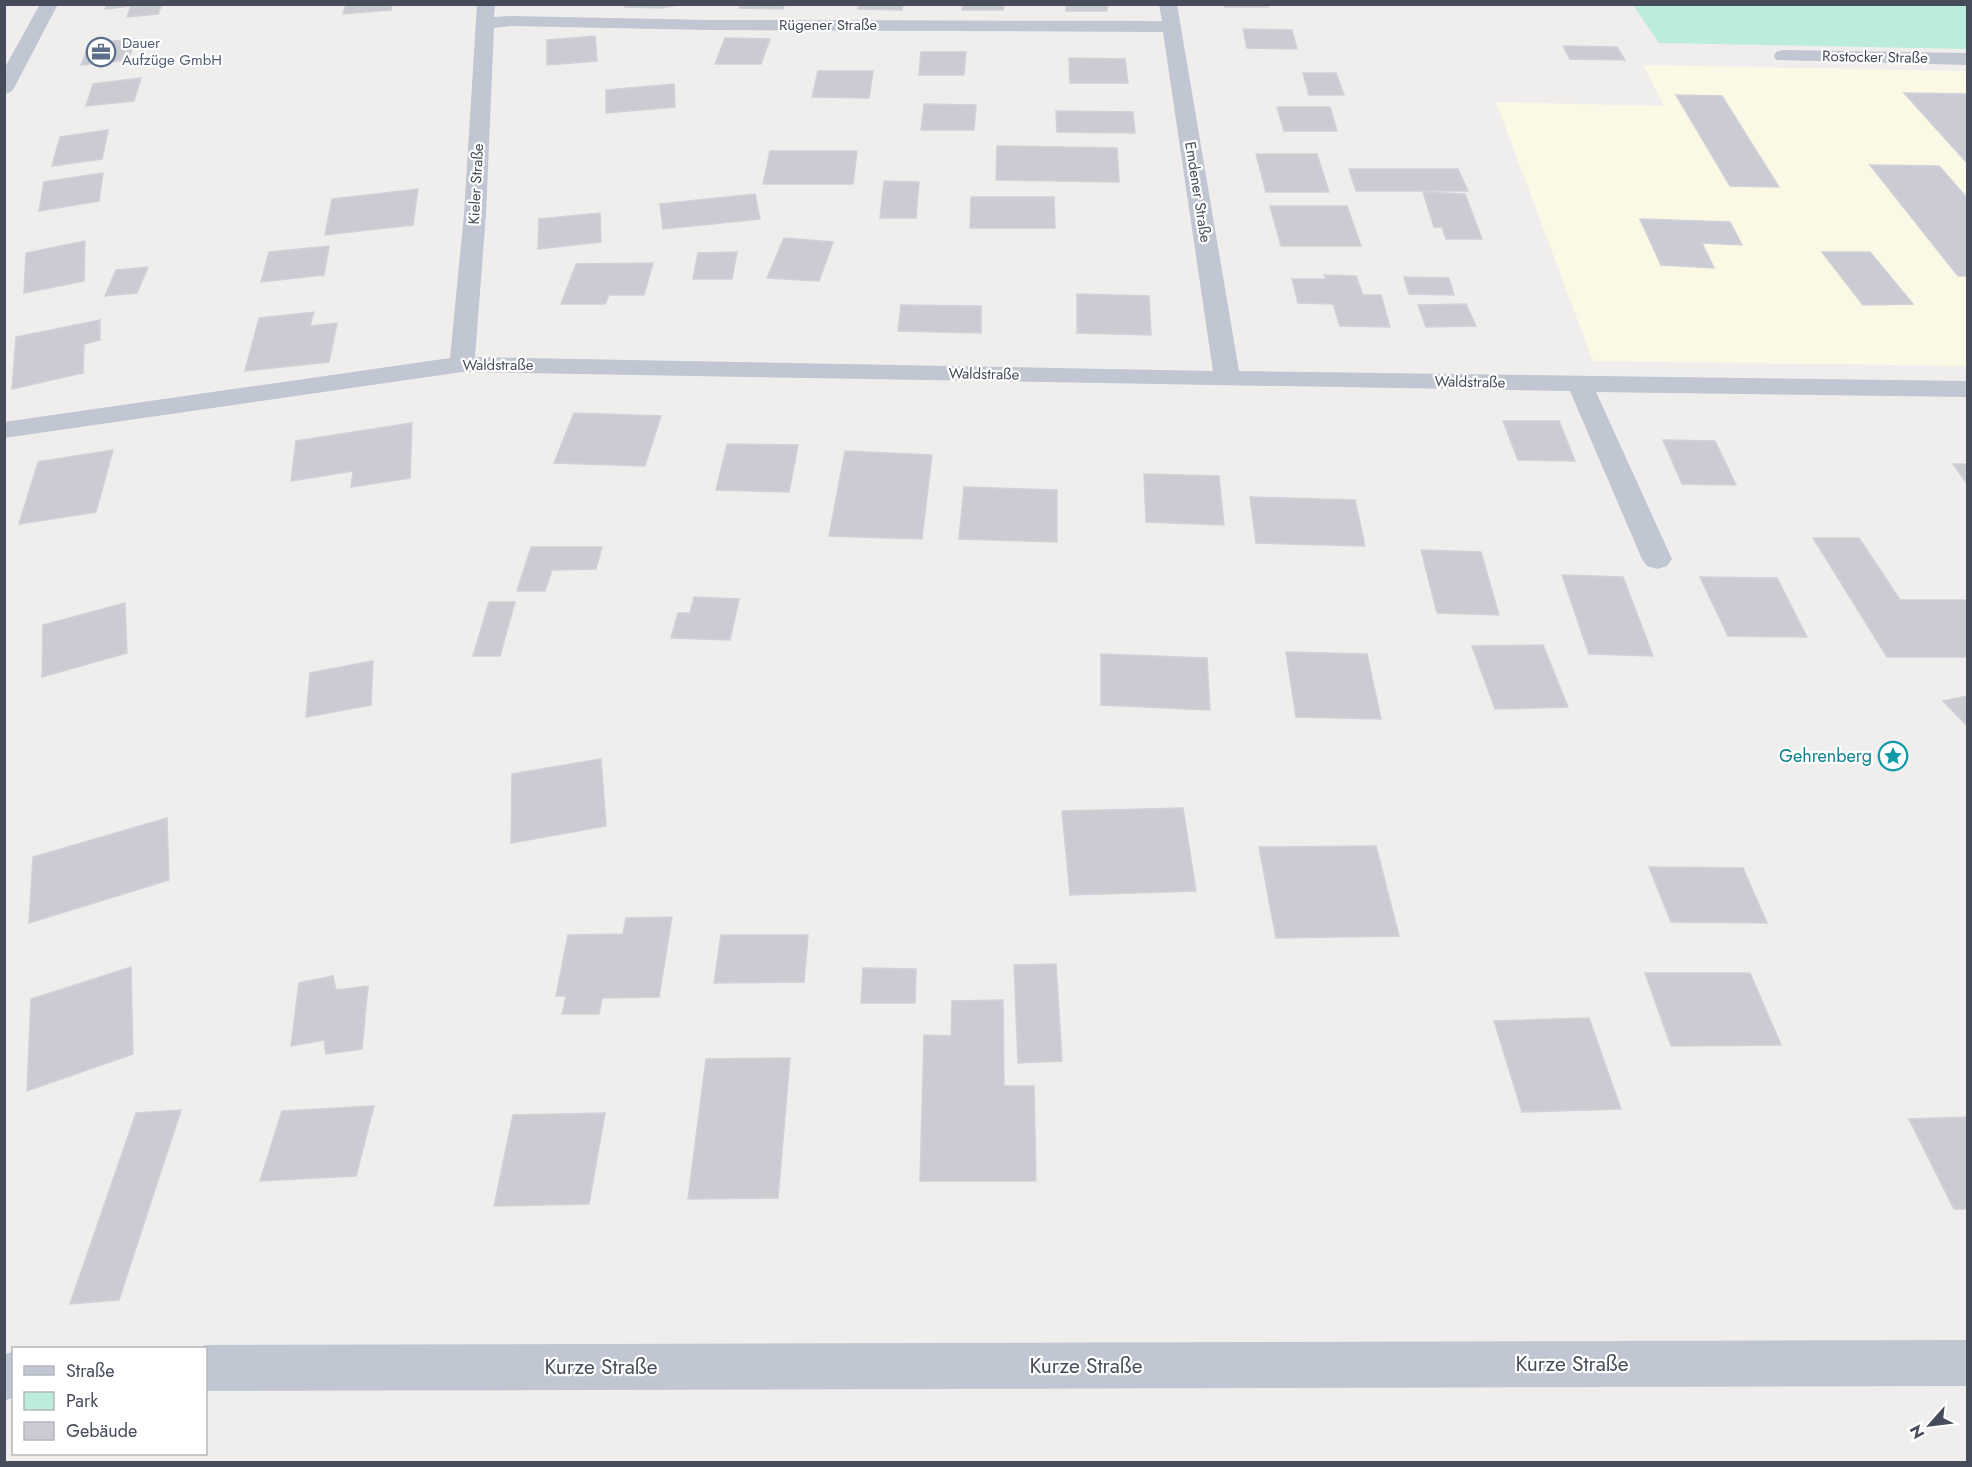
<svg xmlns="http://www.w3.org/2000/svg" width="1972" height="1467" font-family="Jost,sans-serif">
  <rect width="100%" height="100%" fill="#f0eded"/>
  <path fill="#fbf9e5" d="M 1643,65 L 1967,71 L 1967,366 L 1593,361 L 1496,102 L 1664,106 Z"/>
  <path fill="#bbedda" d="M 1633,5 L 1967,5 L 1967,49 L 1659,43 Z"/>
  <g fill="#cacbd3" stroke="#d1d1d8" stroke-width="1.5">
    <path d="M 107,4 L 162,4 L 158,14 L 127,17 L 131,6 L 105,9 Z"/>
    <path d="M 346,4 L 392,4 L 391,10 L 343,14 Z"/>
    <path d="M 626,4 L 685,4 L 661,8 L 625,7 Z"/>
    <path d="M 740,4 L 784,4 L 783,9 L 739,8 Z"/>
    <path d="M 859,4 L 903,4 L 902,10 L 858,9 Z"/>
    <path d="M 963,4 L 1003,4 L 1003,10 L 962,10 Z"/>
    <rect x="1066" y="4" width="41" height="7"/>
    <path d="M 1224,4 L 1267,4 L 1268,7 L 1225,7 Z"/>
    <path d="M 1243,29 L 1292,30 L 1297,49 L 1247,48 Z"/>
    <path d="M 595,36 L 597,61 L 547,65 L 547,40 Z"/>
    <path d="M 725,38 L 770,39 L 761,64 L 715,64 Z"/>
    <path d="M 136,39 L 128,60 L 81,65 L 90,43 Z"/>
    <path d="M 1563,46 L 1617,47 L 1625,60 L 1570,59 Z"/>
    <path d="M 921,52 L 966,52 L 964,75 L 919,75 Z"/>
    <path d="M 1069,58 L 1125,59 L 1128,83 L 1070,83 Z"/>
    <path d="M 818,71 L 873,71 L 869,98 L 812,97 Z"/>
    <path d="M 1303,73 L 1336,73 L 1344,95 L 1309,95 Z"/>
    <path d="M 141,78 L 134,101 L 86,106 L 93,84 Z"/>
    <path d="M 674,84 L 675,107 L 606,113 L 606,90 Z"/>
    <path d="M 1904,93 L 1968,94 L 1968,164 Z"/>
    <path d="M 1676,95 L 1722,96 L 1779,187 L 1730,186 Z"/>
    <path d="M 924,104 L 976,105 L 974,130 L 921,130 Z"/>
    <path d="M 1277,107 L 1330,107 L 1337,131 L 1284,131 Z"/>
    <path d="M 1056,111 L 1133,112 L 1135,133 L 1057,132 Z"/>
    <path d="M 108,130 L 102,159 L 52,166 L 60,137 Z"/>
    <path d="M 997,146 L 1117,148 L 1119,182 L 996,180 Z"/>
    <path d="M 770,151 L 857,151 L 853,184 L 763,184 Z"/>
    <path d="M 1256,154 L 1317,154 L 1329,192 L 1266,192 Z"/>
    <path d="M 1870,165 L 1939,166 L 1968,199 L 1968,276 L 1958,276 Z"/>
    <path d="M 1349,169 L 1458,169 L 1468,191 L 1356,191 Z"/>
    <path d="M 103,173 L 99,201 L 39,211 L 44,182 Z"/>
    <path d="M 884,181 L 919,182 L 916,218 L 880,218 Z"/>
    <path d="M 418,189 L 413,225 L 325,235 L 332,199 Z"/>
    <path d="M 1423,192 L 1465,194 L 1482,239 L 1446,239 L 1442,227 L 1434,227 Z"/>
    <path d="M 755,194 L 760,219 L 663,229 L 660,204 Z"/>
    <path d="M 971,197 L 1054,197 L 1055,228 L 970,228 Z"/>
    <path d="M 1270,206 L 1347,206 L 1361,246 L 1281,246 Z"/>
    <path d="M 600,213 L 601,242 L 538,249 L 539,219 Z"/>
    <path d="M 1640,219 L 1730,222 L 1742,245 L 1702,243 L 1714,268 L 1661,265 Z"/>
    <path d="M 784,238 L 833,242 L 819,281 L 767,278 Z"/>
    <path d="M 85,241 L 84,281 L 24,293 L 26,253 Z"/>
    <path d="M 329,246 L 324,275 L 261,282 L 269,252 Z"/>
    <path d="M 737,252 L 732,279 L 693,279 L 698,253 Z"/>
    <path d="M 1822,252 L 1870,252 L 1913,304 L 1863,305 Z"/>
    <path d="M 653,263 L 644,295 L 609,295 L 605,304 L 561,304 L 576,264 Z"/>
    <path d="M 148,267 L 137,293 L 105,296 L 116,270 Z"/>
    <path d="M 1324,275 L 1356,276 L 1363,295 L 1381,295 L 1390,327 L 1340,326 L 1333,304 L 1298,303 L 1292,279 L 1326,279 Z"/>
    <path d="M 1404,277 L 1449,278 L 1454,295 L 1409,294 Z"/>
    <path d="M 1077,294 L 1149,296 L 1151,335 L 1077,333 Z"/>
    <path d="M 1466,304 L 1476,326 L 1426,327 L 1418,305 Z"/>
    <path d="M 901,305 L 981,306 L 981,333 L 898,331 Z"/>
    <path d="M 314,312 L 310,326 L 337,323 L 329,362 L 245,371 L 259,318 Z"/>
    <path d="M 100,320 L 100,340 L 84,344 L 83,373 L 12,389 L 16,337 Z"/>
    <path d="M 574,413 L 661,416 L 645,466 L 554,463 Z"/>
    <path d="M 1503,421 L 1559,421 L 1575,461 L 1518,460 Z"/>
    <path d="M 412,423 L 410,478 L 351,487 L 353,471 L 291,481 L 296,441 Z"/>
    <path d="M 1663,440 L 1715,441 L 1736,485 L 1682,484 Z"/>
    <path d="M 727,444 L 798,445 L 789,492 L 716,490 Z"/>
    <path d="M 113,450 L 96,512 L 19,524 L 38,462 Z"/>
    <path d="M 845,451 L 932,455 L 922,539 L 829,536 Z"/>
    <path d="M 1953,464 L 1968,464 L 1968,485 Z"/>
    <path d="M 1144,474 L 1219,476 L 1224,525 L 1146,522 Z"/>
    <path d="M 964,487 L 1057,490 L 1057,542 L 959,539 Z"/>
    <path d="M 1250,497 L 1355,500 L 1365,546 L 1256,543 Z"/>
    <path d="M 1813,538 L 1859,538 L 1900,600 L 1968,600 L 1968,657 L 1887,657 Z"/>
    <path d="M 531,547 L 602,547 L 596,569 L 552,570 L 545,591 L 517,591 Z"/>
    <path d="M 1421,550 L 1481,552 L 1499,615 L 1437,613 Z"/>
    <path d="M 1562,575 L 1623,577 L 1653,656 L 1589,654 Z"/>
    <path d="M 1700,577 L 1777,578 L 1807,637 L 1728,636 Z"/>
    <path d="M 694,597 L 739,599 L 730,640 L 671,638 L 678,613 L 690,613 Z"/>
    <path d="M 489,602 L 515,602 L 500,656 L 473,656 Z"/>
    <path d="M 125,603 L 127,653 L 42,677 L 43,625 Z"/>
    <path d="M 1543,645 L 1568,707 L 1495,709 L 1472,646 Z"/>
    <path d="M 1286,652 L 1367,654 L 1381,719 L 1296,717 Z"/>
    <path d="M 1101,654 L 1207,658 L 1210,710 L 1101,705 Z"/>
    <path d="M 373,661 L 371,705 L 306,717 L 310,673 Z"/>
    <path d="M 1968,696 L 1968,727 L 1943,701 Z"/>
    <path d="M 601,759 L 606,826 L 511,843 L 512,774 Z"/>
    <path d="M 1183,808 L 1196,891 L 1070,895 L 1062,811 Z"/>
    <path d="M 167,818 L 169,880 L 29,923 L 33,857 Z"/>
    <path d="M 1376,846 L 1399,936 L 1276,938 L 1259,847 Z"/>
    <path d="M 1649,867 L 1743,868 L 1767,923 L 1671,922 Z"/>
    <path d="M 672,917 L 659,997 L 602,998 L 599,1014 L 562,1014 L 566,996 L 556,996 L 568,935 L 623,934 L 626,918 Z"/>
    <path d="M 721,935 L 808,935 L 804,982 L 714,983 Z"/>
    <path d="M 1056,964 L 1062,1061 L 1018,1063 L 1014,965 Z"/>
    <path d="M 131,967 L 133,1054 L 27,1091 L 31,999 Z"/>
    <path d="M 863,968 L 916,969 L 915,1003 L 861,1003 Z"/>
    <path d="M 1645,973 L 1750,973 L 1781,1045 L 1671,1046 Z"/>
    <path d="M 333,976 L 336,990 L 368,986 L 362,1049 L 326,1054 L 324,1040 L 291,1046 L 299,983 Z"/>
    <path d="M 1003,1000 L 1004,1086 L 1034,1086 L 1036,1181 L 920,1181 L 924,1035 L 951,1036 L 952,1001 Z"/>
    <path d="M 1589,1018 L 1621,1109 L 1522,1112 L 1494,1021 Z"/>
    <path d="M 790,1058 L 778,1198 L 688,1199 L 706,1059 Z"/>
    <path d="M 374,1106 L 356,1176 L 260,1181 L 282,1111 Z"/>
    <path d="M 181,1110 L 119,1300 L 70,1304 L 136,1113 Z"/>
    <path d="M 605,1113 L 589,1204 L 494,1206 L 513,1115 Z"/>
    <path d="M 1968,1117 L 1968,1209 L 1954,1209 L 1909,1119 Z"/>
  </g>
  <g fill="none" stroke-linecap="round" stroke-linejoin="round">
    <g fill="#c0c6d2" fill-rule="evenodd">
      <path d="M 40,4 L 58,4 L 14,88 L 11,92 L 4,94 L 4,69 Z"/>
      <path d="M 477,4 L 495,4 L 494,17 L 511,16 L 710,20 L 1162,21 L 1159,4 L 1177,4 L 1239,371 L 1968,381 L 1968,397 L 1596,392 L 1672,559 L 1667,566 L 1657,569 L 1647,566 L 1642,559 L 1570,391 L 462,372 L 4,438 L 4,422 L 450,358 L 464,214 ZM 511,26 L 710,30 L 1163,32 L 1213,371 L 475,357 L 486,214 L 494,28 Z"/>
      <path d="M 1783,50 L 1968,53 L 1968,65 L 1776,60 L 1774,56 L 1776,52 Z"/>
      <path d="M 1968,1340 L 1968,1386 L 206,1391 L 206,1348 L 197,1348 L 206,1345 Z"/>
      <path d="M 14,1351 L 14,1397 L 4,1401 L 4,1355 Z"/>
    </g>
  </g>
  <defs>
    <g id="office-ring" transform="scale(1.5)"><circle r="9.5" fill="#fff" stroke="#5c6f8a" stroke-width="1.5"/><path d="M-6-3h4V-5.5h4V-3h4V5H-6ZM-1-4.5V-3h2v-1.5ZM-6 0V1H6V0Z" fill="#5c6f8a"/></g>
    <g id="sight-ring" transform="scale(1.5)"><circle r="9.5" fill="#fff" stroke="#0f9aa8" stroke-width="1.5"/><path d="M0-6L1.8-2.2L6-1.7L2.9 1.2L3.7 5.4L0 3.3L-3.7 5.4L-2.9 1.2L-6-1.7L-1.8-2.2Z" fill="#0f9aa8"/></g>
  </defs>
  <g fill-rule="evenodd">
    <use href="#office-ring" x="101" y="52"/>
    <use href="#sight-ring" x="1893" y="756"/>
  </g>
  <g text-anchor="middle" stroke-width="4.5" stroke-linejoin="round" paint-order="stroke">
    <g font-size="15" fill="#464c5a" stroke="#fff">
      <text x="828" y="30">Rügener Straße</text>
      <text transform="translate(1875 57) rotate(1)" y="5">Rostocker Straße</text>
      <text transform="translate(476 184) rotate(-87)" y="5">Kieler Straße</text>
      <text transform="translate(1198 192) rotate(81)" y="5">Emdener Straße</text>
      <text x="498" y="370">Waldstraße</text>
      <text transform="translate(984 374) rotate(1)" y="5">Waldstraße</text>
      <text transform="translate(1470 382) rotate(1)" y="5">Waldstraße</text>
    </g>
    <g font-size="15" fill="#4e5e75" stroke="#fff" text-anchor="start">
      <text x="122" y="48">Dauer<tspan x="122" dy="17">Aufzüge GmbH</tspan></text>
    </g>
    <g font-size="18" fill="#0d838f" stroke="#fff" text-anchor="end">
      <text x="1872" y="762">Gehrenberg</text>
    </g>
    <g font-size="21" fill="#464c5a" stroke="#fff">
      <text x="1572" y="1371">Kurze Straße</text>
      <text x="1086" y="1373">Kurze Straße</text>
      <text x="601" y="1374">Kurze Straße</text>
    </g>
  </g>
  <rect width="1972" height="1467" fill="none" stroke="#464c5a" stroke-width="12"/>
  <rect x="12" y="1347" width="195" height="108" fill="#ffffff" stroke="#b5b7bd" stroke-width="1.5"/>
  <rect x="24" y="1366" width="30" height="9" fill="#c0c6d2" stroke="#b5b7bd" stroke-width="1.5"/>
  <text x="66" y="1377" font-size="18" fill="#464c5a">Straße</text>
  <rect x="24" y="1392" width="30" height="18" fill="#bbedda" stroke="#b5b7bd" stroke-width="1.5"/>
  <text x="66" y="1407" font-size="18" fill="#464c5a">Park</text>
  <rect x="24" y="1422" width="30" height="18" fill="#cacbd3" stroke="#b5b7bd" stroke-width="1.5"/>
  <text x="66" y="1437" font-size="18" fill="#464c5a">Gebäude</text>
  <g transform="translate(1930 1425) rotate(242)" stroke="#ffffff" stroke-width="4.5" paint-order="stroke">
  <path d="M0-4.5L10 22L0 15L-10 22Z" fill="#464c5a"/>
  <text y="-9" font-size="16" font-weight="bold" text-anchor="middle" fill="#464c5a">N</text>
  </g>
</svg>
